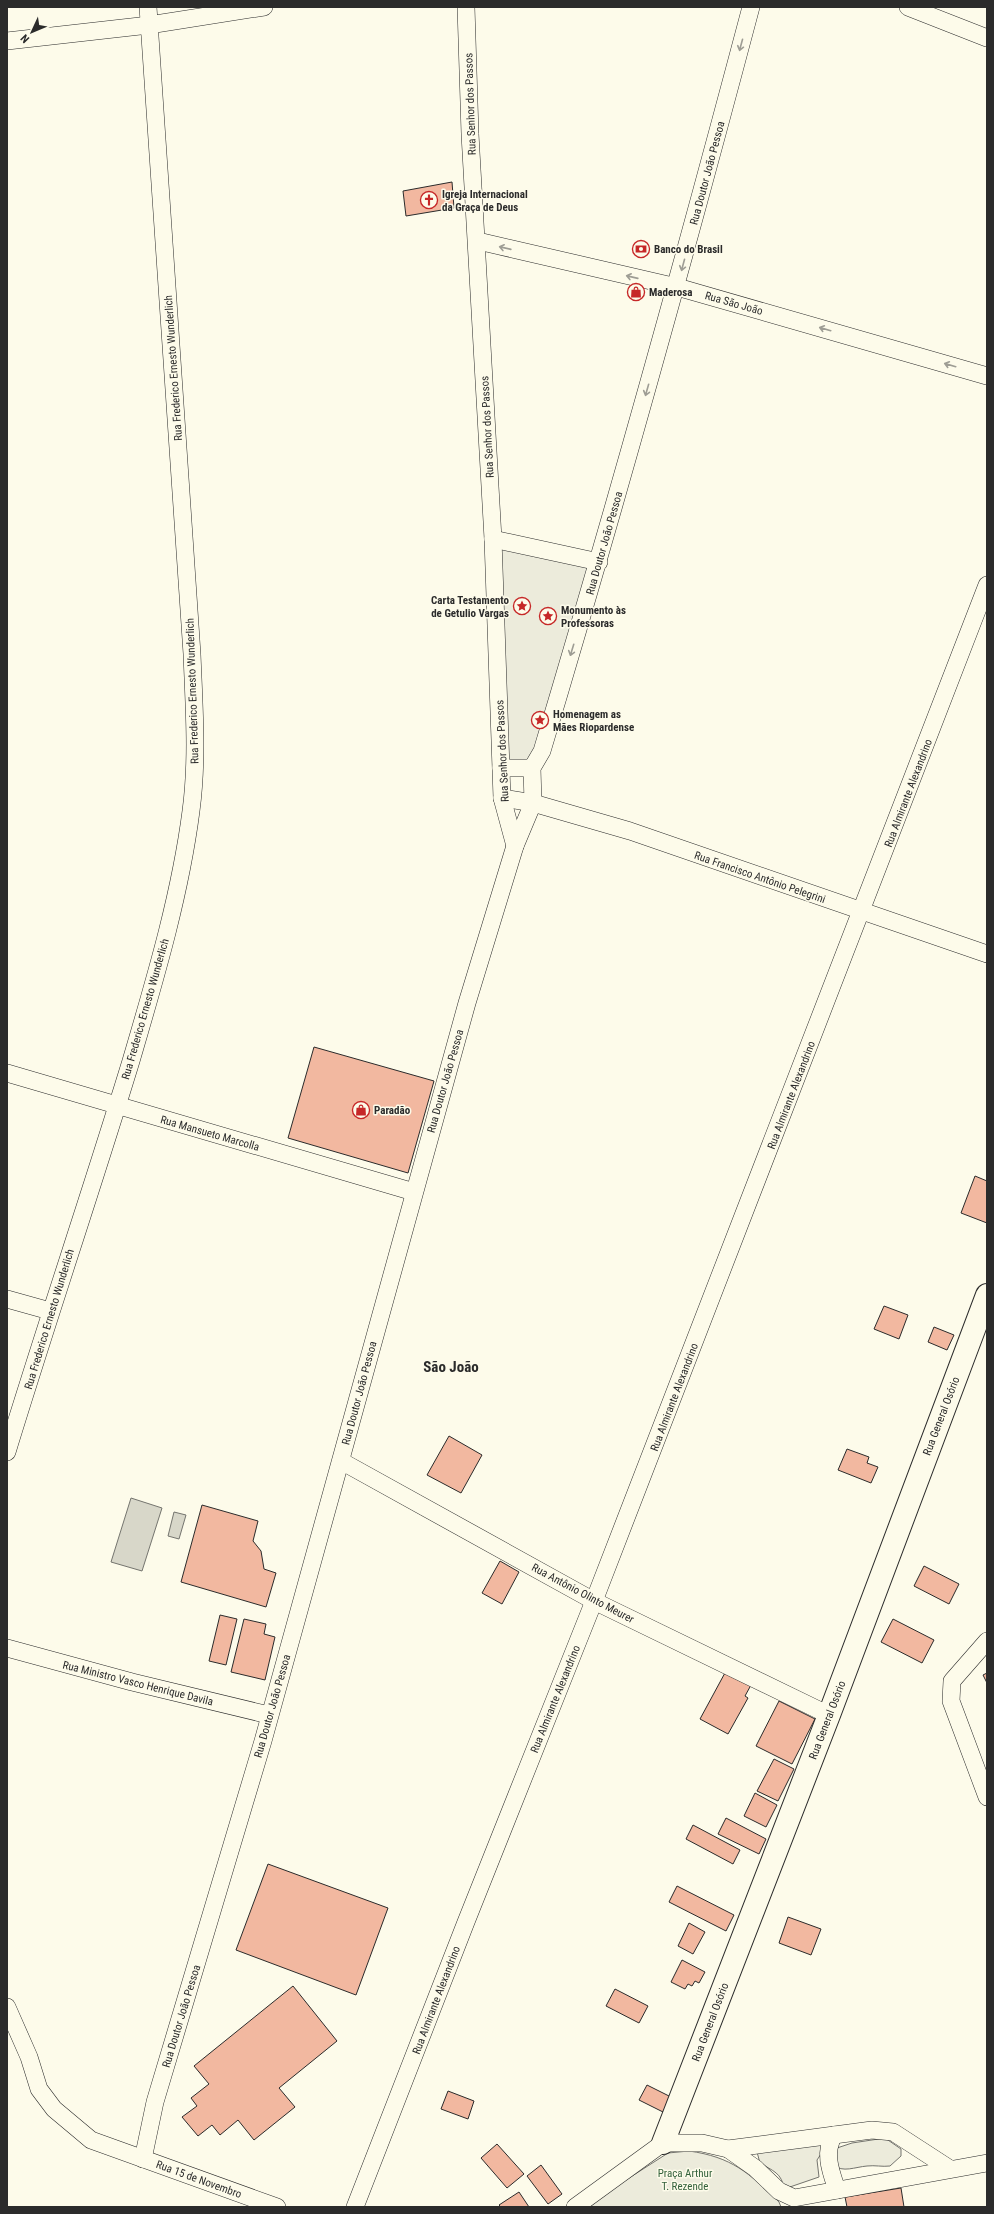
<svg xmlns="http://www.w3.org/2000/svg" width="994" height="2214" font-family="'Roboto Condensed',sans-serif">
  <rect width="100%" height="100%" fill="#fdfbea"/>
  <g fill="#ecebdb" stroke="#74746e">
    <path d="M 494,540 L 597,563 L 531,767 L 502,767 Z"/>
    <path d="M 885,2138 L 901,2149 L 901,2156 L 890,2166 C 882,2167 875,2165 867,2166 C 855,2167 843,2173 833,2165 L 837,2148 L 852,2143 Z"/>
    <path d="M 822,2143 L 821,2154 L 817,2160 L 819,2177 L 784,2189 C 782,2173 773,2171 760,2163 L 757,2152 Z"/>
    <path d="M 689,2151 C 732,2157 749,2173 779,2202 L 781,2207 L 589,2207 L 615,2187 L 668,2153 Z"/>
  </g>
  <g fill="#d8d7c9" stroke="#74746e">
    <path d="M 131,1498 L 162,1508 L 142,1571 L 111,1562 Z"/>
    <path d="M 174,1512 L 186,1515 L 179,1539 L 168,1536 Z"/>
  </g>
  <g fill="#f2b8a0" stroke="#2b2b2b">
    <path d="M 452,182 L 454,208 L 406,216 L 403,191 Z"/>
    <path d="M 314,1047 L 434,1081 L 408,1173 L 288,1138 Z"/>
    <path d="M 975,1176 L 987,1181 L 987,1223 L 961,1213 Z"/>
    <path d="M 884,1306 L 908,1315 L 899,1339 L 874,1329 Z"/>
    <path d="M 934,1327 L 954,1335 L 947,1350 L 928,1342 Z"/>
    <path d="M 449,1436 L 482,1455 L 461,1493 L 427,1475 Z"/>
    <path d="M 847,1449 L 869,1457 L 867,1463 L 878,1467 L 871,1483 L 838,1470 Z"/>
    <path d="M 202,1505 L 258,1521 L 253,1541 L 261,1551 L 264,1569 L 276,1573 L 266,1607 L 181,1582 Z"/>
    <path d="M 500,1561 L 519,1572 L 502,1604 L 482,1593 Z"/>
    <path d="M 924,1566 L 959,1584 L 949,1604 L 914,1586 Z"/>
    <path d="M 220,1615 L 237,1619 L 226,1665 L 209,1661 Z"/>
    <path d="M 244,1619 L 266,1624 L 264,1634 L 275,1637 L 265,1680 L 231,1672 Z"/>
    <path d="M 893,1619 L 934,1640 L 922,1663 L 881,1642 Z"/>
    <path d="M 726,1671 L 751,1685 L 745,1696 L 748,1698 L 728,1734 L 700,1719 Z"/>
    <path d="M 987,1673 L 987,1683 L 983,1675 Z"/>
    <path d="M 779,1701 L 815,1719 L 792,1764 L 756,1746 Z"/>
    <path d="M 774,1759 L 794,1769 L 778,1801 L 757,1791 Z"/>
    <path d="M 755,1793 L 777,1805 L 766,1827 L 744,1816 Z"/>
    <path d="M 726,1818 L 766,1839 L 759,1854 L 718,1834 Z"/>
    <path d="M 693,1825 L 740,1850 L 733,1864 L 686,1839 Z"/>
    <path d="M 268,1864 L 388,1908 L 356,1995 L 236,1950 Z"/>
    <path d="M 677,1886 L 734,1915 L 726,1931 L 669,1902 Z"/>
    <path d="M 788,1917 L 821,1929 L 811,1955 L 779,1943 Z"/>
    <path d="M 689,1923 L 705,1932 L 693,1954 L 678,1946 Z"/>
    <path d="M 682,1960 L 705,1972 L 699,1983 L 695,1981 L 692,1986 L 688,1984 L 685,1989 L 671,1982 Z"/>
    <path d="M 293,1986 L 337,2041 L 279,2088 L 295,2107 L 254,2140 L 238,2120 L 220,2135 L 212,2125 L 198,2136 L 182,2117 L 197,2106 L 191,2098 L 209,2084 L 194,2066 Z"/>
    <path d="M 615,1989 L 648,2006 L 639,2023 L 606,2006 Z"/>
    <path d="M 647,2085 L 671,2097 L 663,2112 L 639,2100 Z"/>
    <path d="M 448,2091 L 474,2101 L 468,2119 L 441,2109 Z"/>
    <path d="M 497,2144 L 524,2174 L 507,2188 L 481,2158 Z"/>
    <path d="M 541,2165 L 562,2194 L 548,2204 L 527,2176 Z"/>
    <path d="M 901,2188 L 904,2207 L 847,2207 L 845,2197 Z"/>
    <path d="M 519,2192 L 529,2207 L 501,2207 L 499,2205 Z"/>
  </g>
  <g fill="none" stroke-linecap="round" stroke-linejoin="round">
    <g stroke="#2b2b2b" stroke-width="18">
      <g id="street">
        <path d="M 466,7 L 470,134 L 493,539 L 502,798 L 515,846"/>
        <path d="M 908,7 L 987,38"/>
        <path d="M 7,41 L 149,25 L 264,7"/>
        <path d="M 478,241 L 677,287 L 987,376"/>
        <path d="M 493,539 L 599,562"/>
        <path d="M 501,768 L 532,768"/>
        <path d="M 502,798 L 533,803 L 630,831 L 987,954"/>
        <path d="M 7,1073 L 414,1192"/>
        <path d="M 7,1299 L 50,1311"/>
        <path d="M 7,1452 C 47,1321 91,1192 131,1061 C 155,979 180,896 191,811 C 198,759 194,706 192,654 L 148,7"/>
        <path d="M 341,1461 L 594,1601 L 829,1715"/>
        <path d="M 987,1641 L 952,1681 L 951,1701 L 987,1797"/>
        <path d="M 7,1648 L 132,1682 L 269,1715"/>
        <path d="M 7,2007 L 29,2057 L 39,2089 L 54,2109 L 91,2140 L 277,2207"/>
        <path d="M 834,2135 C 823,2153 831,2172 837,2190"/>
        <path d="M 728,2149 L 872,2130 L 893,2132 L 950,2169"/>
        <path d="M 143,2159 L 155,2102 L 263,1741 L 467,1003 L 515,846 L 533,803 L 532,768 L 542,751 C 616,504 685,256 751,7"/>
        <path d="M 355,2207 L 466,1922 L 594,1601 L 987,585"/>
        <path d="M 575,2207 L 663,2143 L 702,2143 L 728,2149 L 755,2168 L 779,2191 L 794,2198 L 987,2163"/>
      </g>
    </g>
    <g stroke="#2b2b2b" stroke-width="24">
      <path id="secondary" d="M 663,2143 L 829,1715 L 987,1295"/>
    </g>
    <use href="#street" stroke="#fdfbea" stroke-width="17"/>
    <use href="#secondary" stroke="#fdfbea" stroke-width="22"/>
  </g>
  <defs><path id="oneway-shaft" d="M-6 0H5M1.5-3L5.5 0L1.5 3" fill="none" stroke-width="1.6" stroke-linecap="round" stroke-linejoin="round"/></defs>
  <g stroke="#9e9d94">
    <use href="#oneway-shaft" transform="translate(741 45) rotate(105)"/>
    <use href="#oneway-shaft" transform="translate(505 248) rotate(-167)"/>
    <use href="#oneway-shaft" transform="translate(683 265) rotate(105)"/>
    <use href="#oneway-shaft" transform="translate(632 277) rotate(-167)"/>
    <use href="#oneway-shaft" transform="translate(825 329) rotate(-164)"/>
    <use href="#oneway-shaft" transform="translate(950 365) rotate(-164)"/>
    <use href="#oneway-shaft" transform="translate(647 390) rotate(106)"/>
    <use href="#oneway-shaft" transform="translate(572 650) rotate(107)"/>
  </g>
  <defs>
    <g id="church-ring" transform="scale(0.9)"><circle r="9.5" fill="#fdfbea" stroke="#c62828" stroke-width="1.5"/><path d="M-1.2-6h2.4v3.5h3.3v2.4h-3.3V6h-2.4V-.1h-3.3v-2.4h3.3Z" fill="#c62828"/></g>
    <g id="bank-ring" transform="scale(0.9)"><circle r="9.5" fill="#fdfbea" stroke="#c62828" stroke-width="1.5"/><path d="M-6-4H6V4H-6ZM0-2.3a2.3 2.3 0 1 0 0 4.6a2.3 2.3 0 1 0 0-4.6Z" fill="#c62828"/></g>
    <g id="shop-ring" transform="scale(0.9)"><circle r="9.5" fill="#fdfbea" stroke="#c62828" stroke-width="1.5"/><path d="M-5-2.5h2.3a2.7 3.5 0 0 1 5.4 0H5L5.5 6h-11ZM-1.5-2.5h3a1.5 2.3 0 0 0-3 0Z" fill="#c62828"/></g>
    <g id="sight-ring" transform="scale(0.9)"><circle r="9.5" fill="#fdfbea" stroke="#c62828" stroke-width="1.5"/><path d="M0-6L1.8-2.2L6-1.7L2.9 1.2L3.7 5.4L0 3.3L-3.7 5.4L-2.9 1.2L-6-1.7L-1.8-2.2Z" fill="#c62828"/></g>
  </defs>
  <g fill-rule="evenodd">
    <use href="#church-ring" x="429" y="200"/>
    <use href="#bank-ring" x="641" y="249"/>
    <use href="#shop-ring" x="636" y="292"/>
    <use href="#sight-ring" x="522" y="606"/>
    <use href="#sight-ring" x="548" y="616"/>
    <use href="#sight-ring" x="540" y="720"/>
    <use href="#shop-ring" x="361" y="1110"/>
  </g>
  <g text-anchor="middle" stroke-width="3" stroke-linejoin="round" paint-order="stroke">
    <g font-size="11" fill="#2b2b2b" stroke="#fdfbea">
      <text transform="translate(470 104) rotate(-92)" y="4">Rua Senhor dos Passos</text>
      <text transform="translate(707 173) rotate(-75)" y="4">Rua Doutor João Pessoa</text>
      <text transform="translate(734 303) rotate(16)" y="4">Rua São João</text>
      <text transform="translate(173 368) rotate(-94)" y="4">Rua Frederico Ernesto Wunderlich</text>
      <text transform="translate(487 427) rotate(-93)" y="4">Rua Senhor dos Passos</text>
      <text transform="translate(604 543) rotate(-74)" y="4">Rua Doutor João Pessoa</text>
      <text transform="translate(192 691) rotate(-92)" y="4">Rua Frederico Ernesto Wunderlich</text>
      <text transform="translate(502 751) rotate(-93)" y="4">Rua Senhor dos Passos</text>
      <text transform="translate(908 793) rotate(-69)" y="4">Rua Almirante Alexandrino</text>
      <text transform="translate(760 877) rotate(19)" y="4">Rua Francisco Antônio Pelegrini</text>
      <text transform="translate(145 1009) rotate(-74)" y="4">Rua Frederico Ernesto Wunderlich</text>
      <text transform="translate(445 1081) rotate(-74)" y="4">Rua Doutor João Pessoa</text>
      <text transform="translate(791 1095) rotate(-69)" y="4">Rua Almirante Alexandrino</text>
      <text transform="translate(210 1133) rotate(16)" y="4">Rua Mansueto Marcolla</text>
      <text transform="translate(49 1319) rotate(-73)" y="4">Rua Frederico Ernesto Wunderlich</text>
      <text transform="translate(359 1393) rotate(-75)" y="4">Rua Doutor João Pessoa</text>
      <text transform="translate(674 1397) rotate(-69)" y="4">Rua Almirante Alexandrino</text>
      <text transform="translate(941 1416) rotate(-69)" y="4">Rua General Osório</text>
      <text transform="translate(583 1593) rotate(28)" y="4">Rua Antônio Olinto Meurer</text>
      <text transform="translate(138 1683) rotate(14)" y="4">Rua Ministro Vasco Henrique Davila</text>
      <text transform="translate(555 1699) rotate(-68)" y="4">Rua Almirante Alexandrino</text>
      <text transform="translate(272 1706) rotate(-74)" y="4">Rua Doutor João Pessoa</text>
      <text transform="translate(827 1720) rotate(-69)" y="4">Rua General Osório</text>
      <text transform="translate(436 2000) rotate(-69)" y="4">Rua Almirante Alexandrino</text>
      <text transform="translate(181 2016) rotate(-73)" y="4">Rua Doutor João Pessoa</text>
      <text transform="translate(710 2022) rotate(-69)" y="4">Rua General Osório</text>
      <text transform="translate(199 2179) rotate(20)" y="4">Rua 15 de Novembro</text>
    </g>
    <g font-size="11" font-weight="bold" fill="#2b2b2b" stroke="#fdfbea" text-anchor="start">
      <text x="442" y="198">Igreja Internacional<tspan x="442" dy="13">da Graça de Deus</tspan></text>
      <text x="654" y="253">Banco do Brasil</text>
      <text x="649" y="296">Maderosa</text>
      <text x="509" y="604" text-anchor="end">Carta Testamento<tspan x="509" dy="13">de Getulio Vargas</tspan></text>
      <text x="561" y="614">Monumento às<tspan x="561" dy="13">Professoras</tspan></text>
      <text x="553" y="718">Homenagem as<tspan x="553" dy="13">Mães Riopardense</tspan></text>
      <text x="374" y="1114">Paradão</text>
    </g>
    <g font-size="11" fill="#34623c" stroke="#fdfbea">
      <text x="685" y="2177">Praça Arthur<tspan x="685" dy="13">T. Rezende</tspan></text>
    </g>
    <g font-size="15" font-weight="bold" fill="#2b2b2b" stroke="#fdfbea">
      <text x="451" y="1372">São João</text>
    </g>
  </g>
  <rect width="994" height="2214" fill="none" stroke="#2b2b2b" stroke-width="16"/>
  <g transform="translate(32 32) rotate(226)" stroke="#fdfbea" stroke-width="3" paint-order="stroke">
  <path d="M0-3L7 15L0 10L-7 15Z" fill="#2b2b2b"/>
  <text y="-6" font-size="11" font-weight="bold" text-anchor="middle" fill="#2b2b2b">N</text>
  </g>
</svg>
